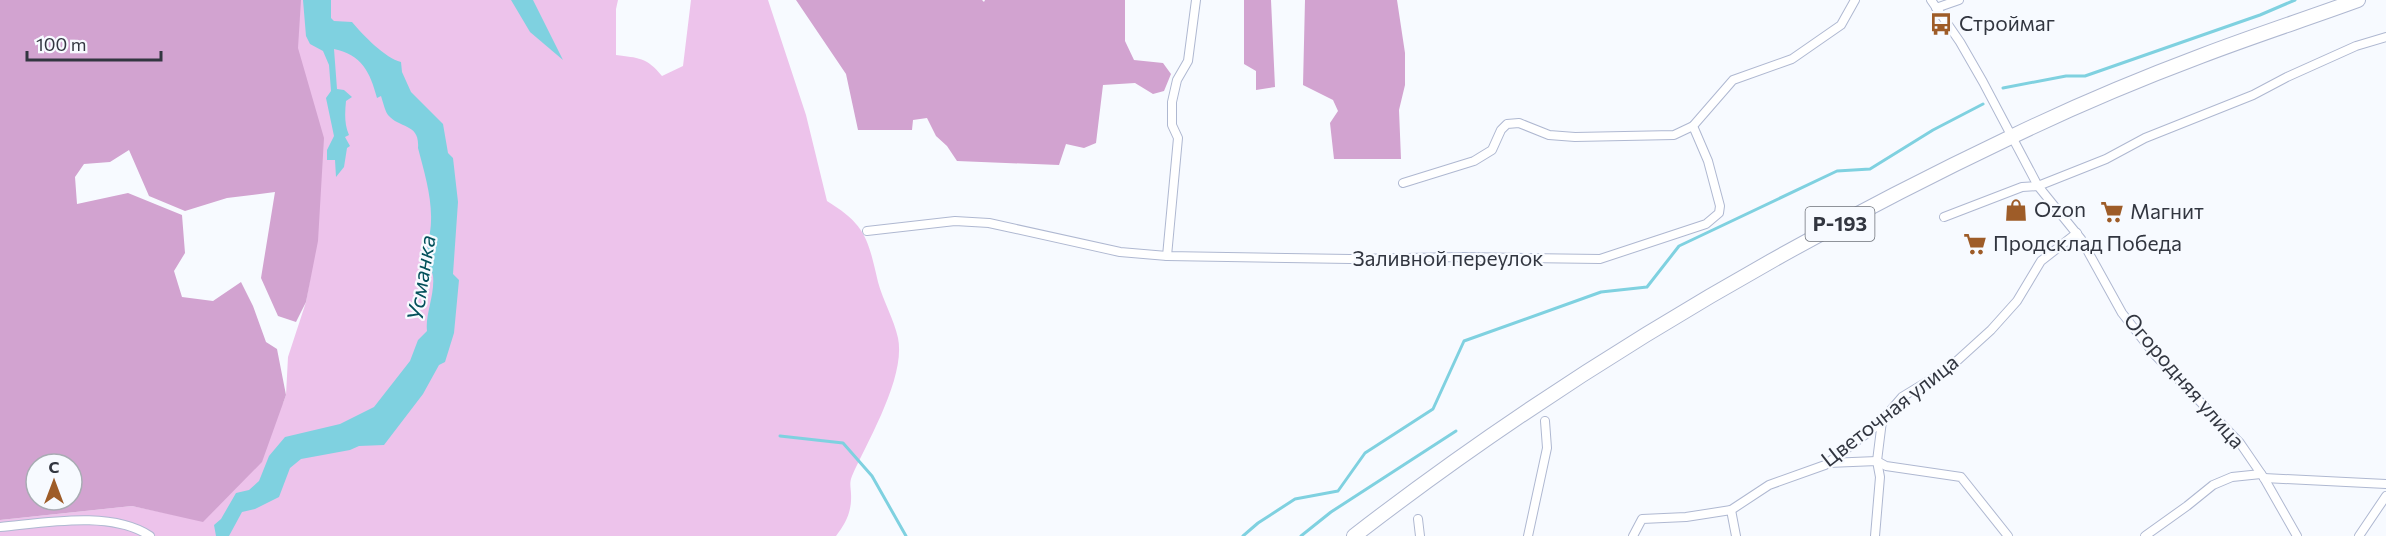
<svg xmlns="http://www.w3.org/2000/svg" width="2386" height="536" font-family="Commissioner,sans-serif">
  <rect width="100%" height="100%" fill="#f7faff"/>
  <path fill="#edc3eb" d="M 285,0 L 618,0 L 616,9 L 616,55 C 638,58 647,57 662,76 L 683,66 L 691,0 L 768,0 L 806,115 L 827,201 C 866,225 868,239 878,282 C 883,301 894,319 898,338 C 906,377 868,440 852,476 C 849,483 851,488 851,494 C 852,511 846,523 836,536 L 0,536 L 0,520 L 132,506 L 180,516 L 283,403 L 286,395 L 288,357 L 306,302 L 312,267 Z"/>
  <g fill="#d2a3d0" fill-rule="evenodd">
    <path d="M 0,0 L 301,0 L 298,48 L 324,138 L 318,241 L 306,302 L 296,322 L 278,316 L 261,278 L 275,192 L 227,198 L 185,211 L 149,196 L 129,150 L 110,162 L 84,164 L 75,177 L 77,204 L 128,193 L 182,215 L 185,253 L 174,271 L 182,297 L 213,301 L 241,282 L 253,306 L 266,342 L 277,349 L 286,395 L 262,462 L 203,522 L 132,506 L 0,520 ZM 36,464 L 72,464 L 72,500 L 36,500 Z"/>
    <path d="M 796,0 L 982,0 L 984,2 L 985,0 L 1125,0 L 1125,41 L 1134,60 L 1163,63 L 1171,74 L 1164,91 L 1153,94 L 1135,83 L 1103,85 L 1096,143 L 1084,148 L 1066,144 L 1059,165 L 957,161 L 947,146 L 936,136 L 927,118 L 913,120 L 912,130 L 858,130 L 846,74 Z"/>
    <path d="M 1244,0 L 1271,0 L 1275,87 L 1256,90 L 1256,71 L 1244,64 Z"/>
    <path d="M 1305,0 L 1397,0 L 1405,53 L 1405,85 L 1399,110 L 1401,159 L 1334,159 L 1330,123 L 1338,111 L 1333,100 L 1303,85 Z"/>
  </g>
  <g fill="#7fd1e0">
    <path d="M 303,0 L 331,0 L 331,18 L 334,21 L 352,22 C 363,35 385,58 401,62 L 402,72 L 411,92 L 443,124 L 448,153 L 453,158 L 458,202 L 453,274 L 459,280 L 454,333 L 445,362 L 439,365 L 423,394 L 384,445 L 359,446 L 350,450 L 301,459 L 290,468 L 279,497 L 255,509 L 242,512 L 229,536 L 216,536 L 214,525 L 221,519 L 236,493 L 249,490 L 259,481 L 269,456 L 285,437 L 340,424 L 374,407 L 410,361 L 418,340 L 427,331 C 425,314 435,295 433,276 C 432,270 428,265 427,258 C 426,246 431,234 431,221 C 432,197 424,171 418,148 C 420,123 400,129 388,115 C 385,111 383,102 381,96 L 377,98 C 370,72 362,55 334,49 L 337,89 L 344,90 L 352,97 L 346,101 C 345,112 344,124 349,135 L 345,137 L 350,146 L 347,148 L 344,167 L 336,177 L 335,160 L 327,160 L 327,150 L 334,136 L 326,98 L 331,91 L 329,65 L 323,51 L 310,44 L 306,36 Z"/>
    <path d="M 511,0 L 533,0 L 563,60 L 530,32 Z"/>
  </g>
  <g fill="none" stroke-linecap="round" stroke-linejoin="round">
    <g stroke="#7fd1e0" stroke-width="3">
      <path d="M 2003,88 L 2066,76 L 2085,76 L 2260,15 L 2295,0"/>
      <path d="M 780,436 L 843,443 L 872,476 L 906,536"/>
      <path d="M 1243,536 L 1258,523 L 1295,499 L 1338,491 L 1365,453 L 1433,409 L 1464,341 L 1601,292 L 1647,287 L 1679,246 L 1837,171 L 1870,169 L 1933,130 L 1983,104"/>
      <path d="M 1301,536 L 1331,512 L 1456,431"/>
    </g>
    <g stroke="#afb8d1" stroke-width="10">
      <g id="street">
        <path d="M 1931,0 L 1960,42 L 1983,82 L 2038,186 L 2081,239 L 2122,313 L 2155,355 L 2240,443 L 2264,478 L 2297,536"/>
        <path d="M 1936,8 L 1959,0"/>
        <path d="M 1403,183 L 1474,161 L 1492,150 L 1501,130 L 1507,124 L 1519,123 L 1549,135 L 1575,137 L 1674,135 L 1693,126"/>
        <path d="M 1944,217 L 2022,187 L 2038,186 L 2106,159 L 2145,138 L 2253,95 L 2287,77 L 2356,46 L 2386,37"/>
        <path d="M 867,231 L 955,221 L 989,223 L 1120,252 L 1167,256 L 1350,259 L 1462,257 L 1600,259 L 1706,224 L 1719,213 L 1720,206 L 1708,161 L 1693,126 L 1733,80 L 1792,59 L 1841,25 L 1855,0"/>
        <path d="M 1167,256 L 1178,138 L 1172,125 L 1172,102 L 1177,80 L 1188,61 L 1196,0"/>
        <path d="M 1882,421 L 1877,461 L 1886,466 L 1961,477 L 2008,536"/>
        <path d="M 1828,463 L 1877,461 L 1880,477 L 1875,536"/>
        <path d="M 2264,478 L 2386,484"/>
        <path d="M 1731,510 L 1736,536"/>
        <path d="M 1418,519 L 1420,536"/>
        <path d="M 0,527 C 44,523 111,510 150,536"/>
        <path d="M 1528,536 L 1547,448 L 1545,421"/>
        <path d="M 1633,536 L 1642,519 L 1686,517 L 1731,510 L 1769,485 L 1825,465 L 1878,425 L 1902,397 L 1948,369 L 1991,330 L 2017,301 L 2041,261 L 2077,233"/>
        <path d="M 2145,536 L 2187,506 L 2213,485 L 2232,477 L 2261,474"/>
        <path d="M 2359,536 L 2386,496"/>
      </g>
    </g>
    <g stroke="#afb8d1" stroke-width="16">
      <path id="highway" d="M 1354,536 C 1557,379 1780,247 2011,137 C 2073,107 2137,80 2201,56 C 2253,36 2306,19 2358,0"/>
    </g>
    <use href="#street" stroke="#fff" stroke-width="8"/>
    <use href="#highway" stroke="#fff" stroke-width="14"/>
  </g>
  <defs>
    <g id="bus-bare" transform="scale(1.8)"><path d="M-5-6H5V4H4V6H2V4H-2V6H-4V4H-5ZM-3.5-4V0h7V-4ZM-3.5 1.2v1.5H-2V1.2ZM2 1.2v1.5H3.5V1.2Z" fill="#9e5c28" stroke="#f7faff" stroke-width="2.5" paint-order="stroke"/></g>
    <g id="shop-bare" transform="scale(1.8)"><path d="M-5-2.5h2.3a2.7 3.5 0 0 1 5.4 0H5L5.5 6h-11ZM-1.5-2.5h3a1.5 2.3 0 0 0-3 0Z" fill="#9e5c28" stroke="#f7faff" stroke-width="2.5" paint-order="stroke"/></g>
    <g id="supermarket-bare" transform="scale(1.8)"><path d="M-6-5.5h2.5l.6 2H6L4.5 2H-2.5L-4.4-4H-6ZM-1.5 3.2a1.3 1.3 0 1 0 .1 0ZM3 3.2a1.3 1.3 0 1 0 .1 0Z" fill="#9e5c28" stroke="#f7faff" stroke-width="2.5" paint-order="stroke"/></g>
  </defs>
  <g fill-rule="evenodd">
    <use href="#bus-bare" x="1941" y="24"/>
    <use href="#shop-bare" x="2016" y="210"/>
    <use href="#supermarket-bare" x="2112" y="212"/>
    <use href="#supermarket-bare" x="1975" y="244"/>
  </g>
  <g text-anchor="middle" stroke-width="4.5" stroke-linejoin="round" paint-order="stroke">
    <rect fill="#f7faff" stroke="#6d7179" stroke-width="1.5" x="1805.5" y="207" width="69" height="34" rx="4.5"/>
    <g font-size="20" font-weight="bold" fill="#323640">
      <text x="1840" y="231">Р-193</text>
    </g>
    <g font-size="21" fill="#323640" stroke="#f7faff" text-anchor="start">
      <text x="1959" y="31">Строймаг</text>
      <text x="2034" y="217">Ozon</text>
      <text x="2130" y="219">Магнит</text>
      <text x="1993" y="251">Продсклад Победа</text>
    </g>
    <g font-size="21" fill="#323640" stroke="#f7faff">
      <text x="1448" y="266">Заливной переулок</text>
      <text transform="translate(2184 381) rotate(49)" y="7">Огородняя улица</text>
      <text transform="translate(1890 411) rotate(-38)" y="7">Цветочная улица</text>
    </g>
    <g font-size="22" font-style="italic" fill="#03505b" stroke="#f7faff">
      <text transform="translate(421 278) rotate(-81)" y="8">Усманка</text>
    </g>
  </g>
  <g transform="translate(54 482)"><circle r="28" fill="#f7faff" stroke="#a8acb3" stroke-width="1.5"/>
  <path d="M0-4.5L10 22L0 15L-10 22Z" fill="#9e5c28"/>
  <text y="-9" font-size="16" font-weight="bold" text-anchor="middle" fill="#323640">С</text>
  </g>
  <path d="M27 51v9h134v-9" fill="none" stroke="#323640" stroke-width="3"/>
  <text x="36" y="51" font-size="18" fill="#323640" stroke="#f7faff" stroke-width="4.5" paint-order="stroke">100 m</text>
</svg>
